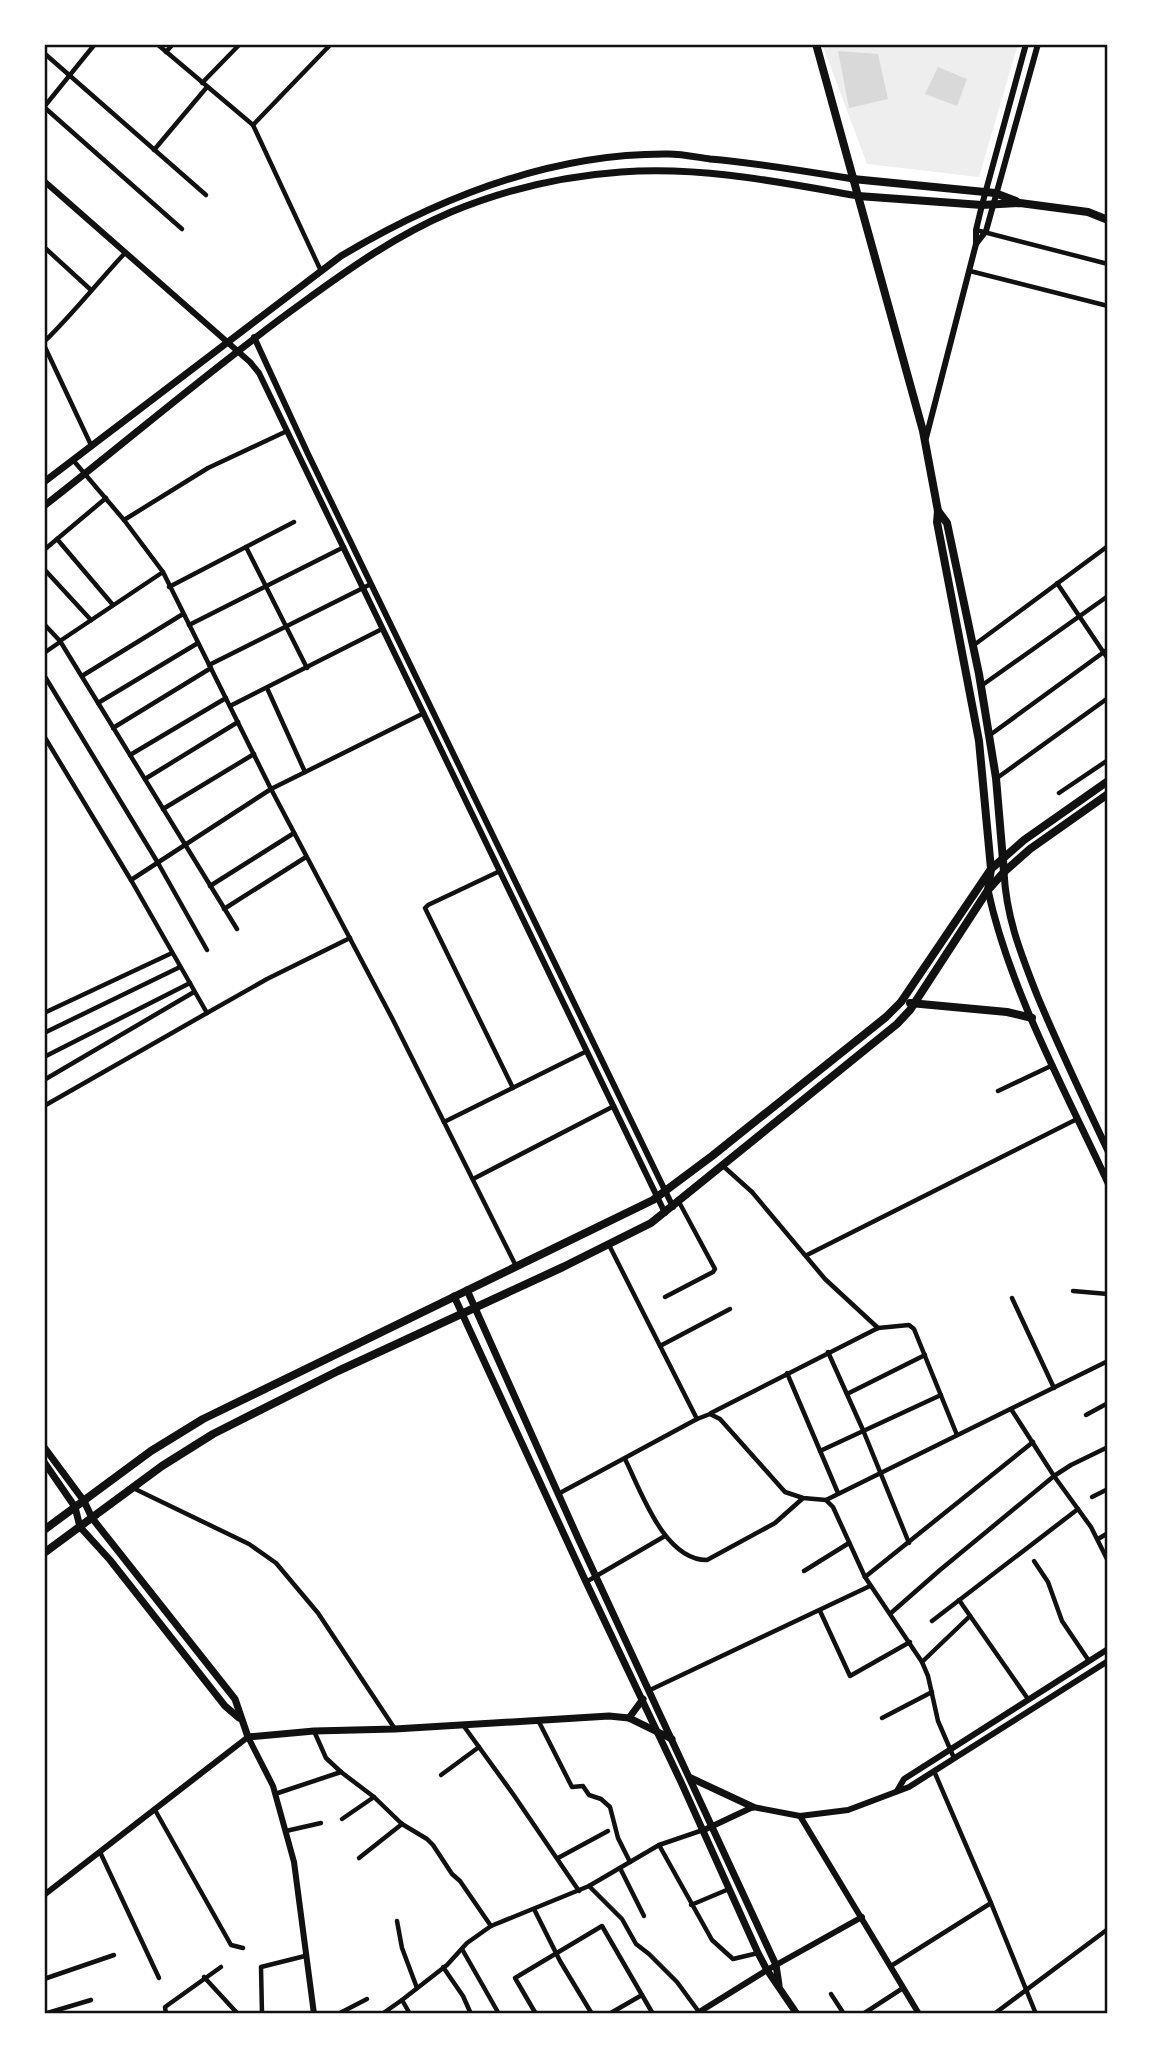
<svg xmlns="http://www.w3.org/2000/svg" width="1152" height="2058" font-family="'IBM Plex Serif',serif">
  <rect width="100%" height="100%" fill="#fff"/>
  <path fill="#eee" d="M 822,44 L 1018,44 L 979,177 L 867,164 Z"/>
  <g fill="#d9d9d9">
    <path d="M 838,51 L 878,54 L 888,99 L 849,108 Z"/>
    <path d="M 938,67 L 967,79 L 957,106 L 925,94 Z"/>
  </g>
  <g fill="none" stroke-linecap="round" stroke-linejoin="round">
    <g stroke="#111" stroke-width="4.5">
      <path d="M 157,44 L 253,125 L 321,271"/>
      <path d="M 166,52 L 173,44"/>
      <path d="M 44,53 L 206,195"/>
      <path d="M 202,83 L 240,44"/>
      <path d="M 44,107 L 182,229"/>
      <path d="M 44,107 L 95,44"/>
      <path d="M 253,125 L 331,44"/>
      <path d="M 154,150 L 207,87"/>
      <path d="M 976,230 L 1108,264"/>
      <path d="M 44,247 L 91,290"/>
      <path d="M 970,271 L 1108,306"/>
      <path d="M 44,342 C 73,314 97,283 125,253"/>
      <path d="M 44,345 L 91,445"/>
      <path d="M 73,460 L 124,520 L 163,572 L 271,789 L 392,1018 L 516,1266"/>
      <path d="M 124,520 L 208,468 L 287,431"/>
      <path d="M 57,539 L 113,605"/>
      <path d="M 246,547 L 307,668"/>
      <path d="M 44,550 L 106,498"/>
      <path d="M 44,569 L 91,620"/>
      <path d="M 1057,583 L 1108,659"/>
      <path d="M 169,587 L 294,522"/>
      <path d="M 44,624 L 60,641 L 237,929"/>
      <path d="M 189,625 L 344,547"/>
      <path d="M 60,641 L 163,572"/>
      <path d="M 974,645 L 1108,546"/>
      <path d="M 44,653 L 60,642"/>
      <path d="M 209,665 L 371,584"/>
      <path d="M 44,675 L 158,863 L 207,950"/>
      <path d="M 82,676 L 183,614"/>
      <path d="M 981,686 L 1108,596"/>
      <path d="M 267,688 L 305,772"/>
      <path d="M 98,703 L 198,643"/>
      <path d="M 230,706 L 382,629"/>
      <path d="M 113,728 L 211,668"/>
      <path d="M 990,735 L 1108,649"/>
      <path d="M 44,736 L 131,880 L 271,789 L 424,713"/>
      <path d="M 130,755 L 226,698"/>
      <path d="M 997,778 L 1108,698"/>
      <path d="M 145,779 L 238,722"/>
      <path d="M 1059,793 L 1108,760"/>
      <path d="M 163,809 L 254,754"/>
      <path d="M 500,871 L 428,905 L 425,908 L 513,1088"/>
      <path d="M 131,880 L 207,1013 L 267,979 L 350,938"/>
      <path d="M 210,886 L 294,833"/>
      <path d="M 224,909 L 306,857"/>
      <path d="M 44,1013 L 172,953"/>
      <path d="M 44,1033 L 180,967"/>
      <path d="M 44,1057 L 190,983"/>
      <path d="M 44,1080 L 194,992"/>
      <path d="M 998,1091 L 1053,1065"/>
      <path d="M 44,1106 L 207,1013"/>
      <path d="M 444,1122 L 587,1051"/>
      <path d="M 723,1166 L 752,1192 L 825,1279 L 878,1328"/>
      <path d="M 473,1179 L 614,1106"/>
      <path d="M 609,1245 L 697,1419"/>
      <path d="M 807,1255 L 1077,1119"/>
      <path d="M 1073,1291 L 1108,1294"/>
      <path d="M 665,1297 L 713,1272 L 715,1269 L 679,1202"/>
      <path d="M 1012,1298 L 1054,1388"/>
      <path d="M 660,1346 L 730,1309"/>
      <path d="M 828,1352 L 863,1430 L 909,1543"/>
      <path d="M 787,1373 L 838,1493"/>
      <path d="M 847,1394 L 925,1355"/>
      <path d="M 1011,1409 L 1054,1476 L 1091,1527 L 1108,1561"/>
      <path d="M 711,1413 L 878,1328 L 909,1325 L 914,1329 L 957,1435"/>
      <path d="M 1086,1415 L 1108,1403"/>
      <path d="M 820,1451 L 941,1395"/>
      <path d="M 625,1459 C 641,1491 664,1560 707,1560 L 775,1523 L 802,1499"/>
      <path d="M 133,1488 L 249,1544 L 276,1563 L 318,1613 L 395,1729"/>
      <path d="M 558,1494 L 697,1419 L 710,1414 L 720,1419 L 785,1492 L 803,1498 L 826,1500 L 833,1507 L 865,1577 L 922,1662 L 928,1676 L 938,1721 L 954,1758"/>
      <path d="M 1092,1497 L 1108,1489"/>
      <path d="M 826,1500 L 1108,1361"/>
      <path d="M 1098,1539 L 1108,1533"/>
      <path d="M 1034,1561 L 1048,1582 L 1062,1621 L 1089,1661"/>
      <path d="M 804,1571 L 849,1543"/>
      <path d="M 865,1577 L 1033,1442"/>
      <path d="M 586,1582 L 665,1536"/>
      <path d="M 959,1600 L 1028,1699"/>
      <path d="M 820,1611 L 850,1676 L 910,1642"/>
      <path d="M 891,1613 L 940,1570 L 1054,1476 L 1071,1465 L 1108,1447"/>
      <path d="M 932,1621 L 1078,1509"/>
      <path d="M 922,1662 L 970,1616"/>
      <path d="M 650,1690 L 870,1586"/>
      <path d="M 882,1718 L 932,1692"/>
      <path d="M 538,1720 L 572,1787 L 583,1786 L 589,1795 L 601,1799 L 610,1807 L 618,1838 L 630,1862"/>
      <path d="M 463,1725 L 513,1794 L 579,1891"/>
      <path d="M 314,1731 L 326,1758 L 341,1772 L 374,1797 L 402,1824 L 427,1839 L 433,1845 L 452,1874 L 460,1881 L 491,1926"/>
      <path d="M 934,1771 L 991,1903 L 1036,2014"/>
      <path d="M 441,1775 L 479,1747"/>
      <path d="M 275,1794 L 341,1772"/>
      <path d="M 155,1810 L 231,1945 L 243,1948"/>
      <path d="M 342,1819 L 374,1797"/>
      <path d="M 286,1831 L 321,1823"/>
      <path d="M 659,1845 L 712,1940 L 733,1959 L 758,1953"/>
      <path d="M 100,1852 L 159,1978"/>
      <path d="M 359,1858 L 402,1824"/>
      <path d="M 558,1858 L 608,1831"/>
      <path d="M 620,1868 L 644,1916"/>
      <path d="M 589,1886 L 622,1919 L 636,1944 L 649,1954 L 677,1982 L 699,2012"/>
      <path d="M 691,1905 L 729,1889"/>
      <path d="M 534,1909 L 560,1961 L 592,2014"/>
      <path d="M 397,1921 L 402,1948 L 417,1988"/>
      <path d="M 462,1949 L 499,2014"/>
      <path d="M 891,1966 L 991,1903"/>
      <path d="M 443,1967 L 463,1996 L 471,2014"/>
      <path d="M 204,1977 L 238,2014"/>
      <path d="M 44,1979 L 114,1955"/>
      <path d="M 831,1994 L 844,2014"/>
      <path d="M 44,2014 L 91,2000"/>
      <path d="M 166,2014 L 165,2007 L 221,1967"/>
      <path d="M 262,2014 L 261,1967 L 305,1956"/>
      <path d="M 338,2014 L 367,1999"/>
      <path d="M 382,2014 L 402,2000"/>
      <path d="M 410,2014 L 402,2000 L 447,1965 L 467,1943 L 491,1926 L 589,1886 L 659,1845 L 703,1830"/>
      <path d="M 536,2014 L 515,1978 L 602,1926 L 653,2014"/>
      <path d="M 609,2014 L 642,1995"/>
      <path d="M 863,2014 L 903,1988"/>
      <path d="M 994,2014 L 1108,1929"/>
    </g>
    <g stroke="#111" stroke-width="6">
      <path d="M 44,181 L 250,362 L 259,373 L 665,1213"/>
      <path d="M 976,244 L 986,231 L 1038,44"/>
      <path d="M 254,337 L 308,454 L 673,1207"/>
      <path d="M 926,438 L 976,244 L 976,230 L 982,205 L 1026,44"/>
      <path d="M 897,1791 L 904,1779 L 1108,1649"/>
      <path d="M 800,1816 L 848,1810 L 909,1787 L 1108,1661"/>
      <path d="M 704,1830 L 753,1807 L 800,1816 L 919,2014"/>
      <path d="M 44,1895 L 248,1737 L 273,1786 L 294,1862 L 314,2014"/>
      <path d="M 696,2014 L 767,1970 L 862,1917"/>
    </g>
    <g stroke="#111" stroke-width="7">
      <path d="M 44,482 L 341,256 C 440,197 550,153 668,154 C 682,154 696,157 710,159 C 758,163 805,171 853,179"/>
      <path d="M 44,506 C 130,439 213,367 302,303 C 350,268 397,235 451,212 C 504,190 564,176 621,172 C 701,166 779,182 858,196"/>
      <path d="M 1004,872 C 1006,917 1021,954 1037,995 C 1059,1048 1084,1100 1108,1151"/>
      <path d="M 988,890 C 1009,989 1066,1092 1108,1183"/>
      <path d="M 467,1290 L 578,1538 L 776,1965 L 779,1985"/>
      <path d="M 454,1296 L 586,1582 L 681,1782 L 758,1953 L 767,1970 L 797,2014"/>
      <path d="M 44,1447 L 84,1501 L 92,1518 L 235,1699 L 248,1737 L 314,1731 L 395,1729 L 609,1716 L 629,1718 L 672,1739"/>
      <path d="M 44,1462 L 75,1507 L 80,1527 L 110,1560 L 225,1706 L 239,1718"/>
      <path d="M 629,1718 L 643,1699"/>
      <path d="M 691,1778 L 753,1807"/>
    </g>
    <g stroke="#111" stroke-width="8">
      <path d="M 816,44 L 923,431 L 938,511 L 937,522 L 979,741 L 991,869 L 988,890"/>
      <path d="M 853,179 L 995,193 L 1016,201"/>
      <path d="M 858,196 L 982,205 L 1020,203 L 1088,212 L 1108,220"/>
      <path d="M 938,511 L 947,523 L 979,674 L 996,778 L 1004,872"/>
    </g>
    <g stroke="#111" stroke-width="8">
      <path d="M 910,1003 L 1007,1012 L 1032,1018"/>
      <path d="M 44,1530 L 151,1451 L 203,1419 L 653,1200 L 712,1156 L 886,1017 L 901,1002 L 991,869 L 1024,840 L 1108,781"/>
      <path d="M 44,1553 L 162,1466 L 213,1434 L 338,1371 L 563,1267 L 651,1223 L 897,1024 L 910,1010 L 988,890 L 1004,872 L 1030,849 L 1108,794"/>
    </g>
  </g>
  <rect width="1152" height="2058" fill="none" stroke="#ffffff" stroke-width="91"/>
  <rect x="46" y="46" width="1060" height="1966" fill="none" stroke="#111" stroke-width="2.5"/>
</svg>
